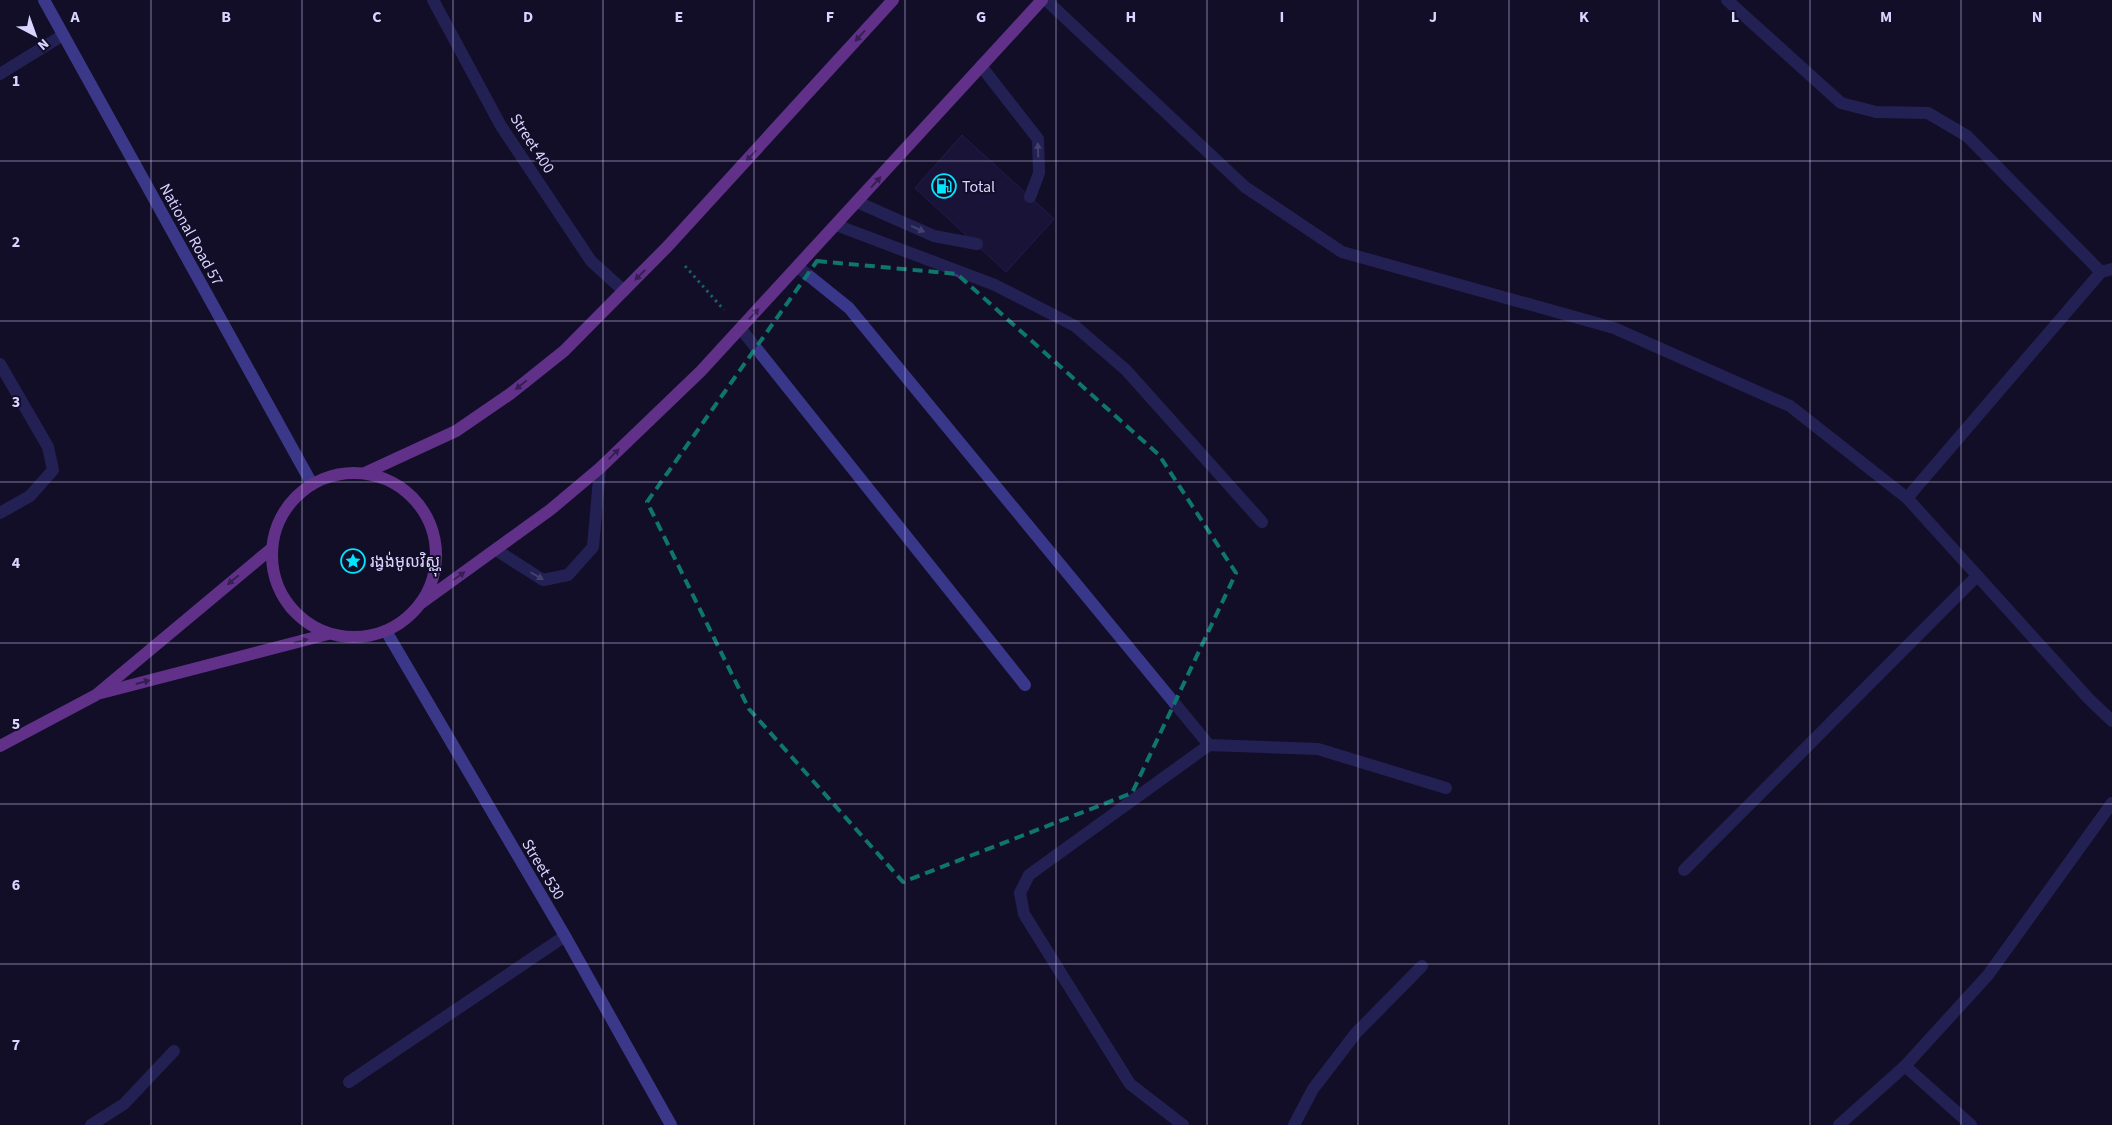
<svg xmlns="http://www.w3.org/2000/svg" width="2112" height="1125" font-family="'Source Sans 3','Noto Sans Khmer',sans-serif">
  <rect width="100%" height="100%" fill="#120e28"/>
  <path fill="#23194a" stroke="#392a77" d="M 962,135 L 1054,219 L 1006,272 L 915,188 Z"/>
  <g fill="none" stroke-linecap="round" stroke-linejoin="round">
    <path stroke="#28bfb6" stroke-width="3" stroke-dasharray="2.5 4" stroke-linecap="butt" d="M 685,266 L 724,310"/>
    <g stroke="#393789" stroke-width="12">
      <path d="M 981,66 L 1038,139 L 1039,173 L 1030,197"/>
      <path d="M 857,202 L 934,236 L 977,244"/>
      <path d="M 798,267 L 849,308 L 1209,745"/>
      <path d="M 741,329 L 1025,685"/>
      <path d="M 496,550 L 543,580 L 568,575 L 593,547 L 600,468"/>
      <path d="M 1020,893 L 1029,875 L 1209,745 L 1318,749 L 1446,788"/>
    </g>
    <g stroke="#393789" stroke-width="12">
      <path d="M 433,0 L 501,126 L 591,261 L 624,291"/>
      <path d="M 1046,0 L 1245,187 L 1342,252 L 1614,328 L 1790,406 L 1907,498 L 2088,698 L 2112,721"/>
      <path d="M 1727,0 L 1841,103 L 1876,112 L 1928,113 L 1967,136 L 2101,272"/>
      <path d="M 0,74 L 63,35"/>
      <path d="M 836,225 L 995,285 L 1075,326 L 1126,370 L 1262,522"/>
      <path d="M 0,364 L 48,447 L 53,470 L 30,496 L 0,513"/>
      <path d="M 1907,498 L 2101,272 L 2112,269"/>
      <path d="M 1684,870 L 1977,576"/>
      <path d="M 1020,893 L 1024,914 L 1130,1084 L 1183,1125"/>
      <path d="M 1905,1066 L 1971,1125"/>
      <path d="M 349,1082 L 565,936"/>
      <path d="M 91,1125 L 124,1104 L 174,1051"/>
      <path d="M 1294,1125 L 1313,1089 L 1356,1033 L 1422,966"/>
      <path d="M 1839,1125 L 1905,1066 L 1988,975 L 2112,803"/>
    </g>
    <g stroke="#6f6cff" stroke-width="12">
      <path d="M 44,0 L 312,484"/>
      <path d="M 386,631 L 565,936 L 671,1125"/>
    </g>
    <g stroke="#c25cff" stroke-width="12">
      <circle cx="354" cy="555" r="82"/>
      <path d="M 365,473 L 456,431 L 510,394 L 564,351 L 668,246 L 893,0"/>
      <path d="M 420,604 L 550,510 L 600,468 L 701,371 L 1042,0"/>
      <path d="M 101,693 L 328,634"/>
      <path d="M 0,746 L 96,695 L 271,549"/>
    </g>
  </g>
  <defs><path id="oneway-solid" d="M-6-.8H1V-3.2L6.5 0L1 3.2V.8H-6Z" transform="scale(1.25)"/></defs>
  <g fill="#613189">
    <use href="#oneway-solid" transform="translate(860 36) rotate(132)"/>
    <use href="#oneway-solid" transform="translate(751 156) rotate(132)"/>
    <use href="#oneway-solid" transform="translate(876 182) rotate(-48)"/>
    <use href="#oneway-solid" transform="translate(640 275) rotate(135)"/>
    <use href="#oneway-solid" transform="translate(754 314) rotate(-47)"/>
    <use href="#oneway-solid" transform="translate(521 385) rotate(141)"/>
    <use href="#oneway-solid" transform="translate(614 454) rotate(-44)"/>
    <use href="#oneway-solid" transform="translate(459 576) rotate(-35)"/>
    <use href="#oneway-solid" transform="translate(233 580) rotate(140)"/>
    <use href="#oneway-solid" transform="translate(301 641) rotate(-15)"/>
    <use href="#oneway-solid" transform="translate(143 682) rotate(-15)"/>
  </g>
  <g fill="#817ebe">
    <use href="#oneway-solid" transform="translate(1038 150) rotate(-92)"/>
    <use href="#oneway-solid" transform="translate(918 229) rotate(24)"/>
    <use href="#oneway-solid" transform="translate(537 576) rotate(30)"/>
  </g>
  <path d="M0 0H2112V1125H0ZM 817,261 L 957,274 L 1159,455 L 1236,573 L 1132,793 L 903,882 L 749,709 L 647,502 Z" fill="#120e28" fill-opacity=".55" fill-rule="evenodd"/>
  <path fill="none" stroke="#0f766e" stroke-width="4" stroke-dasharray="10 6" stroke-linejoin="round" d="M 817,261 L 957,274 L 1159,455 L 1236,573 L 1132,793 L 903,882 L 749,709 L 647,502 Z"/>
  <path fill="none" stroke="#dad5ff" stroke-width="1" stroke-opacity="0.55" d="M 151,0 L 151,1125M 302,0 L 302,1125M 453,0 L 453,1125M 603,0 L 603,1125M 754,0 L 754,1125M 905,0 L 905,1125M 1056,0 L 1056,1125M 1207,0 L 1207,1125M 1358,0 L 1358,1125M 1509,0 L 1509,1125M 1659,0 L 1659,1125M 1810,0 L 1810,1125M 1961,0 L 1961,1125M 0,161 L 2112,161M 0,321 L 2112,321M 0,482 L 2112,482M 0,643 L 2112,643M 0,804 L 2112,804M 0,964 L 2112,964"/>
  <defs>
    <g id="fuel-ring" transform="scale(1.25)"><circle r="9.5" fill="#120e28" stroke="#01e6ff" stroke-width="1.5"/><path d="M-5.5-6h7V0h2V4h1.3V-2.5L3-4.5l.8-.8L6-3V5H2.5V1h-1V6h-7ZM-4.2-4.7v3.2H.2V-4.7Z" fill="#01e6ff"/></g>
    <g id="sight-ring" transform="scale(1.25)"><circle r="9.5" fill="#120e28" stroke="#01e6ff" stroke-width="1.5"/><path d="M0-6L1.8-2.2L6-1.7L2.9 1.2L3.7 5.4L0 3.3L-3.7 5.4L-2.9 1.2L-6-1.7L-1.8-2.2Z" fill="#01e6ff"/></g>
  </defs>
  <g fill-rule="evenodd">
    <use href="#fuel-ring" x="944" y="186"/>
    <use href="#sight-ring" x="353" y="561"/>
  </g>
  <g text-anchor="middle" stroke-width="4" stroke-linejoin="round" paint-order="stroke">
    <g font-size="16" fill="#dad5ff" stroke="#120e28">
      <text transform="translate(533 143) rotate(57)" y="6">Street 400</text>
      <text transform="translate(192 234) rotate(61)" y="6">National Road 57</text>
      <text transform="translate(544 869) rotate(59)" y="6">Street 530</text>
    </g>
    <g font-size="16" fill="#dad5ff" stroke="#120e28" text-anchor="start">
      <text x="962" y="192">Total</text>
      <text x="370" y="567">រង្វង់មូលវិស្ណុ</text>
    </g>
  </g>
  <g font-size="16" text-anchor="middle" font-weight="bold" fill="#dad5ff" stroke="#120e28" stroke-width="4" stroke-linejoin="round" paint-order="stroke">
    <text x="75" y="22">A</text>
    <text x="226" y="22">B</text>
    <text x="377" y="22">C</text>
    <text x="528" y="22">D</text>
    <text x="679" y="22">E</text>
    <text x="830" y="22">F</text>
    <text x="981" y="22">G</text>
    <text x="1131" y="22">H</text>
    <text x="1282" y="22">I</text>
    <text x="1433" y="22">J</text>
    <text x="1584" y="22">K</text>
    <text x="1735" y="22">L</text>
    <text x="1886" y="22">M</text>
    <text x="2037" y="22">N</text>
    <text x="16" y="86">1</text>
    <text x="16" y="247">2</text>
    <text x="16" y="407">3</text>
    <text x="16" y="568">4</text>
    <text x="16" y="729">5</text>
    <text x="16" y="890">6</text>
    <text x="16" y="1050">7</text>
  </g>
  <g transform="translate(35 35) rotate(139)" stroke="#120e28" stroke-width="4" paint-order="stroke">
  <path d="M0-4L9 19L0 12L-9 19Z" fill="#dad5ff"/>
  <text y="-8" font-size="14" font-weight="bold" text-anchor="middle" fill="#dad5ff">N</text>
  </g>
</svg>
